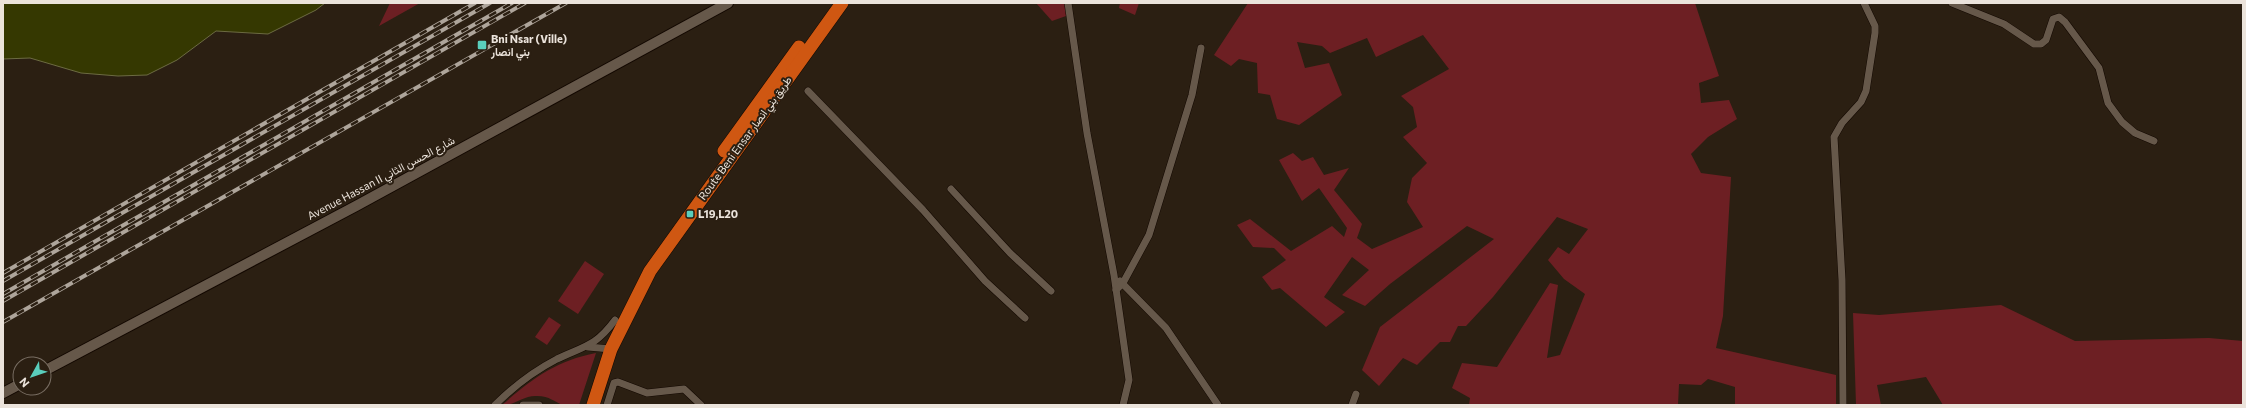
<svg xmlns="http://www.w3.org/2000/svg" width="2246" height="408" font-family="Commissioner,Vazirmatn,sans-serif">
  <rect width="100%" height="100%" fill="#2b1f12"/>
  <g fill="#6d1f23">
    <path d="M 390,3 L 420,3 L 379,26 Z"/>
    <path d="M 1036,3 L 1066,3 L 1066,16 L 1052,21 Z"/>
    <path d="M 1120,3 L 1139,3 L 1135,15 L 1119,8 Z"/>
    <path d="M 1248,3 L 1695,3 L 1719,76 L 1699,83 L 1701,103 L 1729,100 L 1737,119 L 1708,137 L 1691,154 L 1701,173 L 1731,177 L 1723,316 L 1716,348 L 1836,375 L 1836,405 L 1735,405 L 1735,387 L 1708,379 L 1701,385 L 1679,384 L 1678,405 L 1469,405 L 1470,398 L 1452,388 L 1462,363 L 1497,367 L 1550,283 L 1558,285 L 1547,358 L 1560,355 L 1585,294 L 1564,279 L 1548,260 L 1558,247 L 1569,254 L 1588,229 L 1557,217 L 1493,297 L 1466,326 L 1458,326 L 1450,342 L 1440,342 L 1417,365 L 1403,358 L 1379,386 L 1362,370 L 1380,327 L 1494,239 L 1467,226 L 1390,284 L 1365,306 L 1342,295 L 1369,270 L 1352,257 L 1324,297 L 1345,312 L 1326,327 L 1280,288 L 1272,290 L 1262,277 L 1286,260 L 1274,248 L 1253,247 L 1237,225 L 1250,219 L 1291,251 L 1332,226 L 1344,237 L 1347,228 L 1319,188 L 1302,201 L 1279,160 L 1293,153 L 1302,161 L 1313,157 L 1324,175 L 1349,168 L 1334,190 L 1362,224 L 1357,238 L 1372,249 L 1423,227 L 1407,202 L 1412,178 L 1427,163 L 1403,137 L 1417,127 L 1413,107 L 1401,96 L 1449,69 L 1423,35 L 1376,57 L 1367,38 L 1330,53 L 1322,46 L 1297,42 L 1305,68 L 1329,63 L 1342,95 L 1299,125 L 1277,119 L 1270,95 L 1258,93 L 1257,63 L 1239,59 L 1231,66 L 1214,55 Z"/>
    <path d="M 585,261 L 604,274 L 578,314 L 558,301 Z"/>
    <path d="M 2001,305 L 2075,341 L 2209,338 L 2243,341 L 2243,405 L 1943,405 L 1926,377 L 1877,385 L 1881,405 L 1856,405 L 1853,313 L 1879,315 Z"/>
    <path d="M 549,317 L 561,325 L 547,345 L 535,337 Z"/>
    <path d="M 596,353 L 579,405 C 574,405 568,406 563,405 C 554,402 550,396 537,396 C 524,395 514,406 502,405 C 532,379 555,361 596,353 Z"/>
  </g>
  <path fill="#353801" stroke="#6c6b42" d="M 3,3 L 325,3 L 316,10 L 268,34 L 216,31 L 177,60 L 147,75 L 118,76 L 81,73 L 30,58 L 3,59 Z"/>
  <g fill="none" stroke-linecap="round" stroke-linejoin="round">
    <g stroke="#130801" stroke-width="8">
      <g id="street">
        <path d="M 1068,3 L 1087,133 L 1114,275 L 1129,380 L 1123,405"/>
        <path d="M 1952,3 L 2004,24 L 2034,44 L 2041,44 L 2046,40 L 2053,19 L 2059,17 L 2065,22 L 2099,68 L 2108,103 L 2122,122 L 2135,133 L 2154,141"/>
        <path d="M 808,91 L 923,210 L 985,281 L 1025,318"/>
        <path d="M 951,189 L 1010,253 L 1051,291"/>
        <path d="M 1120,281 L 1166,328 L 1218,405"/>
        <path d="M 1116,290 L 1123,283 L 1149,235 L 1192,95 L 1201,48"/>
        <path d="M 588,347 L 611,349"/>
        <path d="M 495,405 C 513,387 534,371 557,359 C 584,346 595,347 615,320"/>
        <path d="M 523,405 L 539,405"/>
        <path d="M 607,405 L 614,383 L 618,382 L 647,393 L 684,389 L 701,405"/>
        <path d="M 1352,405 L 1356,394"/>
        <path d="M 1843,405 L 1842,280 L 1834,137 L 1842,123 L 1861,102 L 1866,91 L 1875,33 L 1875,26 L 1864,3"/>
      </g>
    </g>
    <g stroke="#130801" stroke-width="12">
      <g id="secondary">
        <path d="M 44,371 L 356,206 L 728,3"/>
        <path d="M 3,393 L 20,384"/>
      </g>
    </g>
    <g stroke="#130801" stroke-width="14">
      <g id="highway">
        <path d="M 724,151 L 799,47"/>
        <path d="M 593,405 L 611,349 L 650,271 L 842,3"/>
      </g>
    </g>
    <use href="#street" stroke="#66584a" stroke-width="7"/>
    <use href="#secondary" stroke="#66584a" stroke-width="10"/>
    <use href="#highway" stroke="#cf5712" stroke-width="13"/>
    <g stroke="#aea59b" stroke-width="4">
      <g id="rail">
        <path d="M 3,273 L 475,3"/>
        <path d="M 3,281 L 490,3"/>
        <path d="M 3,294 L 512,3"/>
        <path d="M 3,301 L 525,3"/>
        <path d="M 3,322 L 566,3"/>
      </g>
    </g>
    <use href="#rail" stroke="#2b1f12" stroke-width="2.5" stroke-dasharray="8" stroke-linecap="butt"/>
  </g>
  <g fill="#5acebc" stroke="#2b1f12" stroke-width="1.5">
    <rect x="477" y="40" width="10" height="10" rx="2"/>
    <rect x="686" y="210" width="8" height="8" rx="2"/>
  </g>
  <g text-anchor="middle" stroke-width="4" stroke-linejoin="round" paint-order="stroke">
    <g font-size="11" font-weight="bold" fill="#ebe3db" stroke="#2b1f12" text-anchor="start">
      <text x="491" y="43">Bni Nsar (Ville)<tspan x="491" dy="13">بني انصار</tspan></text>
      <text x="698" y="218">L19,L20</text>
    </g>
    <g font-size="11" fill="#ebe3db" stroke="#2b1f12">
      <text transform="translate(745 138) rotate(-54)" y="4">Route Beni Ensar طريق بني انصار</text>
      <text transform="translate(381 178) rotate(-28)" y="4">Avenue Hassan II شارع الحسن الثاني</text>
    </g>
  </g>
  <rect width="2246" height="408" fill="none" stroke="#ebe3db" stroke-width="8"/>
  <g transform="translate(32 376) rotate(230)"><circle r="19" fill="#2b1f12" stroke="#786d62"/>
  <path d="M0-3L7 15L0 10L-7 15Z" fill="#5acebc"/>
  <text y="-6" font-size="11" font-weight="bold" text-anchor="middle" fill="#ebe3db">N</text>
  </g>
</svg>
